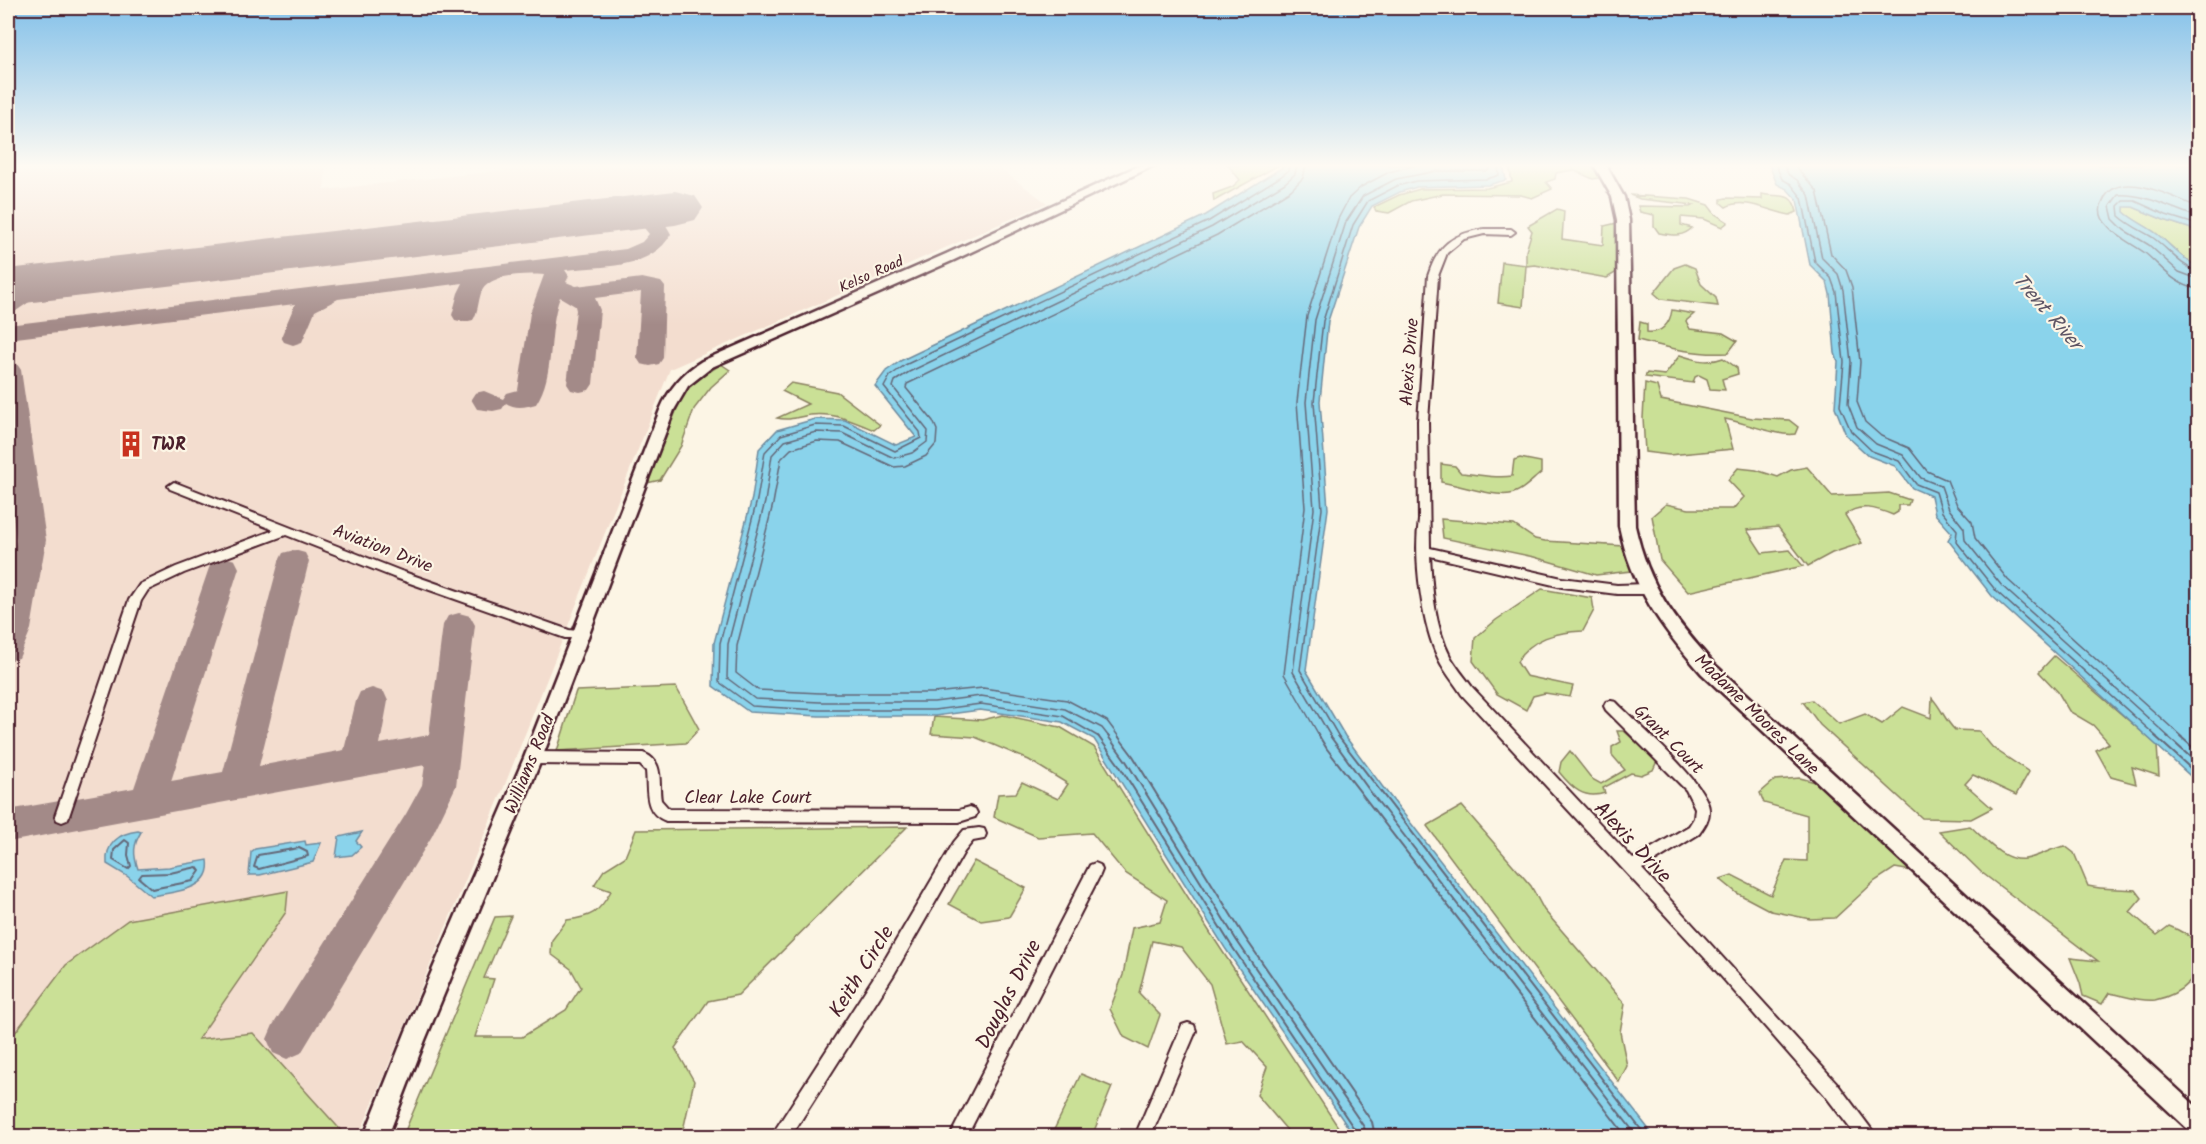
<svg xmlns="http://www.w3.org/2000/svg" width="2206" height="1144" font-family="Kalam,sans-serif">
  <rect width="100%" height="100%" fill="#fcf5e5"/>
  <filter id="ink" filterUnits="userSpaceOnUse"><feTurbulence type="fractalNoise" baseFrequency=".0167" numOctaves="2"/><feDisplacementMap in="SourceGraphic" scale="12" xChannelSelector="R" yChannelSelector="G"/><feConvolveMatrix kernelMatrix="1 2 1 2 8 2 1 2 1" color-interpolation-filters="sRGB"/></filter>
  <g filter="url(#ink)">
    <path fill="#f3ddcf" d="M 8,165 L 326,165 L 324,190 L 550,165 L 995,165 L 1047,203 L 670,369 L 504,787 L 359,1136 L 8,1136 Z"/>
    <g fill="#cae096" stroke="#8a8060" stroke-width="1.5">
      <path d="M 1228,165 L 1279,165 L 1214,201 L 1213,194 L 1232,187 L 1240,180 Z"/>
      <path d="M 1509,165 L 1597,165 L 1605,177 L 1593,179 L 1573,170 L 1556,173 L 1555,179 L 1546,182 L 1552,189 L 1532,198 L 1521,195 L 1443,194 L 1411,201 L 1389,213 L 1376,211 L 1374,207 L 1399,195 L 1420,189 L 1487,188 L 1512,182 Z"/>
      <path d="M 1762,194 C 1779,198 1792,190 1797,212 L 1790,215 C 1770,212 1746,197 1726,207 L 1721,203 L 1721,199 L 1726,198 L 1762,199 Z"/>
      <path d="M 1630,195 L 1689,199 L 1708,205 L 1715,214 L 1728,222 L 1722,227 L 1704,219 L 1681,217 L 1681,225 L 1692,228 C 1682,238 1672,235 1659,233 L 1654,226 L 1654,215 L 1640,212 L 1638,206 L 1690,207 L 1694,205 L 1640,199 Z"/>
      <path d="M 2124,206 L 2133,207 L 2164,220 L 2198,231 L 2198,267 C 2182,259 2171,245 2157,234 C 2146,226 2134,221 2124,212 Z"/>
      <path d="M 1557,209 L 1564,211 L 1562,239 L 1603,245 L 1604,226 L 1617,223 L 1620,270 L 1607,278 L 1535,265 L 1526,266 L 1523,307 L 1498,303 L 1502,262 L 1526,265 L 1526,251 L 1532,231 L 1528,226 Z"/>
      <path d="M 1685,264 L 1695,268 L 1701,284 L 1716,298 L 1718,306 L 1661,299 L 1654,293 L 1674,268 Z"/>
      <path d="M 1672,310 L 1694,314 L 1686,321 L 1690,329 L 1723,333 L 1737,341 L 1728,353 C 1696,355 1668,348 1638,340 L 1640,322 L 1647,324 L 1647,332 C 1661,334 1670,324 1672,310 Z"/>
      <path d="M 1680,355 C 1695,360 1708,364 1723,358 L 1737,368 L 1738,374 L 1722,379 L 1725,390 L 1710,389 L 1707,379 L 1699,375 L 1695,377 L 1693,383 L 1645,377 L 1647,373 L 1665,375 Z"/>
      <path d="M 721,364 L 730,370 L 711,387 L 694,409 L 681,446 L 660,480 L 647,483 L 685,389 Z"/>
      <path d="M 791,383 L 837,392 L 880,425 L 874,430 C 853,421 833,412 810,415 C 798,417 789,421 777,418 L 808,404 L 782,391 Z"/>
      <path d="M 1645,383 L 1657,386 L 1661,400 L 1752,418 L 1789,420 L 1798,427 L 1795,434 C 1781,437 1742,422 1725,419 L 1733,449 L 1669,455 L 1645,452 L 1643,418 Z"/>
      <path d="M 1520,458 L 1541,462 L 1541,473 C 1532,480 1522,492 1510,494 C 1494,497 1459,485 1441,482 L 1441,464 L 1455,466 L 1461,473 C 1478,474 1495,479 1512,476 L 1514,460 Z"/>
      <path d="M 1807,467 L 1832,496 L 1889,493 L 1910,500 L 1908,505 L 1898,505 L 1898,512 L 1893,515 C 1878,509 1859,502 1845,515 L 1862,543 L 1832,553 L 1808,566 L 1778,527 L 1747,530 L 1762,553 L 1790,550 L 1803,566 L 1688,592 L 1660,560 L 1652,516 L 1666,504 L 1689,509 L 1733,509 L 1744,497 L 1728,480 L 1738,468 L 1756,470 L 1778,477 L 1791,470 Z"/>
      <path d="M 1441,519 L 1514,525 L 1535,539 L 1545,541 L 1624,546 L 1631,571 L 1596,575 L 1534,557 L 1443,538 Z"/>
      <path d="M 1542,589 L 1592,598 L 1594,610 L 1583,631 C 1556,632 1531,638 1517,662 L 1526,676 L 1573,686 L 1570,697 L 1545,693 L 1533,696 L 1526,710 L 1497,694 L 1473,661 L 1475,638 L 1496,620 Z"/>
      <path d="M 2054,656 L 2157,745 L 2159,776 L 2132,767 L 2136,784 L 2111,777 L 2096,750 L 2109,743 L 2093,725 L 2069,711 L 2058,692 L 2039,672 Z"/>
      <path d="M 676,687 L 699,729 L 686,743 L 557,751 L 576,691 Z"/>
      <path d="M 1932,698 C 1942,709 1944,719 1955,730 L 1979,731 L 1993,748 L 2029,772 L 2016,795 L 1973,775 L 1965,784 L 1992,808 L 1971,819 L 1922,818 L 1820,725 L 1803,702 L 1812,700 L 1839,724 L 1865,714 L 1882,724 L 1903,707 L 1931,718 Z"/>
      <path d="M 1003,715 L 1060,727 L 1094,747 L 1211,934 L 1344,1136 L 1292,1136 L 1257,1095 L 1267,1067 L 1243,1041 L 1227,1044 L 1210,984 L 1181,947 L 1152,941 L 1139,993 L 1160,1015 L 1148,1049 L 1124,1037 L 1110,1009 L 1123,975 L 1132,928 L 1160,922 L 1167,900 L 1125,873 L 1092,833 L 1038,837 L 994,817 L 998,794 L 1016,793 L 1022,782 L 1058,799 L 1068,784 L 1029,760 L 975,737 L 931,734 L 934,717 L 982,720 Z"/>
      <path d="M 1617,731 L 1624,731 L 1657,761 L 1653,770 L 1641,775 L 1631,773 L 1603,788 L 1605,793 C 1584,800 1572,788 1559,772 L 1561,762 L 1570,751 L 1592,779 L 1601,784 L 1625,770 L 1612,755 L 1612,747 L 1621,742 Z"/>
      <path d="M 1800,778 L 1823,784 L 1918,872 L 1895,868 L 1875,881 L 1835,918 L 1810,919 L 1771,911 L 1737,893 L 1720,879 L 1732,875 L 1771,895 L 1786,860 L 1807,861 L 1807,815 L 1764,803 L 1760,793 L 1775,780 Z"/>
      <path d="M 1462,806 L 1531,886 L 1544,910 L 1625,1004 L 1620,1032 L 1627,1066 L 1619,1082 L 1427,826 Z"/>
      <path d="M 1970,826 C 1985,839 2003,862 2025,859 C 2039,857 2051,848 2065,846 L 2074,853 L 2088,886 C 2104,890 2120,888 2136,890 L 2142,898 L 2130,912 L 2157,935 L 2169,926 C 2177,929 2196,938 2198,947 C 2206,975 2180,995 2155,1000 C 2141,1002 2122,995 2109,993 L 2102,1004 L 2083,996 L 2080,983 L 2070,958 L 2098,961 L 1981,872 L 1939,831 Z"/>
      <path d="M 907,827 L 738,995 L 708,1001 L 675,1048 L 694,1081 L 684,1126 L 678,1136 L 403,1136 L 495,917 L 511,916 L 484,978 L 494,979 L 475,1037 L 522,1037 L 566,1010 L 581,987 L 571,969 L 551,954 L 552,940 L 567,920 C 591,917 599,913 611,891 L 594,885 L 604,870 L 625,857 L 636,830 Z"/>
      <path d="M 974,861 L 1026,888 L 1009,917 L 981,921 L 949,904 Z"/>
      <path d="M 288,891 L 286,912 L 198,1039 L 253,1033 L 346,1136 L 8,1136 L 8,1042 L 66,965 L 128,920 Z"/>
      <path d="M 1081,1074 L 1112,1087 L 1092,1136 L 1051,1136 Z"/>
    </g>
    <g fill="#8ad3eb" stroke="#708b9e" stroke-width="1.5">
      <path d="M 1286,165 L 1503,165 L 1506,180 L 1488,185 L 1417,187 L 1400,192 L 1372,206 L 1359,227 L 1328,321 L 1320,401 L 1328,509 L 1306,670 L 1345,736 L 1382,786 L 1654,1136 L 1354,1136 L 1225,948 L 1094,739 L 1062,722 L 980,710 L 935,716 L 819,716 L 749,712 L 713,686 L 714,643 L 752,498 L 759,449 L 777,430 L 815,419 L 845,420 L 896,445 L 916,437 L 875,386 L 886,371 L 902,360 L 1206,215 Z"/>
      <path d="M 1769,165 L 2198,165 L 2198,231 L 2164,220 L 2133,207 L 2124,207 L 2124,212 C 2134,221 2147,226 2157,234 C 2171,245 2182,259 2198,267 L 2198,783 L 1992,596 L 1948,540 L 1952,533 L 1935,514 L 1931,496 L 1912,488 L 1895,466 L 1869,456 L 1846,435 L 1835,407 L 1838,362 L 1835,353 L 1830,294 L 1827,282 L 1810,265 L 1797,200 L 1787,189 L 1777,184 Z"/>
      <path d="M 138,831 L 141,832 C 133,845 133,854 138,869 L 169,867 L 208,860 C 213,891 172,892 151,896 L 127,876 L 107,864 C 105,844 119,833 138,831 Z"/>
      <path d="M 362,832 L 356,841 L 361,847 L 352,855 L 336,857 L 339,837 Z"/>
      <path d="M 305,841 L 306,845 L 321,843 L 313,862 L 260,875 L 249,875 L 251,852 L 255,849 Z"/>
    </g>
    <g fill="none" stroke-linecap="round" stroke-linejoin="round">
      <g stroke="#646778" stroke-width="1.5">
        <path d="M 1776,165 L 1782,179 L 1791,184 L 1802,198 L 1815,262 L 1831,278 L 1836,292 L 1844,362 L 1840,406 L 1851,431 L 1872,451 L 1899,461 L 1916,484 L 1936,492 L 1942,512 L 1957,530 L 1956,541 L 1997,592 L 2157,737"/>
        <path d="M 1784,165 L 1788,174 L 1797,180 L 1809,195 L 1822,258 L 1838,274 L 1843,290 L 1851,362 L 1848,404 L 1857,427 L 1876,444 L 1903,455 L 1921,478 L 1941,486 L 1949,509 L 1964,528 L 1965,540 L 2002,586 L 2169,737"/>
        <path d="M 1794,165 L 1817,191 L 1831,254 L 1846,270 L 1852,287 L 1860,362 L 1857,402 L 1865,422 L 1881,436 L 1909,448 L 1927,471 L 1947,480 L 1957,505 L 1972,522 L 1975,538 L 2008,580 L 2182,737"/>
        <path d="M 2198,207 C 2173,198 2118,166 2103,201 C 2098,210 2101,219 2108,226 C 2118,238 2133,244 2145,253 C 2163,268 2174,285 2198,289"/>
        <path d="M 2198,217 C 2172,209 2145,193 2118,195 L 2110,206 L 2113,219 L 2124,230 L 2149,245 L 2179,272 L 2198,279"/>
        <path d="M 2198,225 L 2166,215 L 2135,201 L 2123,201 L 2118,206 L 2119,216 C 2129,225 2140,230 2152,237 C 2169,249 2178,264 2198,272"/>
        <path d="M 1099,737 L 1063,716 L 981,704 L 934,710 L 819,710 L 752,706 L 719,682 L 720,643 L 757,500 L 765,452 L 781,435 L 815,425 L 844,426 L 895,451 L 921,438 L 920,432 L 884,387 L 890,376 L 905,365 L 1209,221 L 1280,177 L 1288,171 L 1289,165"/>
        <path d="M 1109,737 L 1102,728 L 1065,709 L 981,696 L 934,702 L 820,702 L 755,699 L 727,678 L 728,644 L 765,502 L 772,455 L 785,441 L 816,432 L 842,433 L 894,458 L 912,453 L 927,442 L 928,431 L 893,387 L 895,381 L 909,372 L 1212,227 L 1285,183 L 1295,174 L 1297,165"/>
        <path d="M 1119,737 L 1107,721 L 1067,700 L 983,688 L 933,693 L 820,693 L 758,690 L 736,673 L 737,646 L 773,504 L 781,459 L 791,449 L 817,441 L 840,442 L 894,467 L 905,466 L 926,456 L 936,444 L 937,430 L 933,421 L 906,388 L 907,384 L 1217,235 L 1291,190 L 1303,178 L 1306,165"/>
        <path d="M 1320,737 L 1284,674 L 1305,508 L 1297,402 L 1307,316 L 1338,219 L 1349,198 L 1361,187 L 1389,172 L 1416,165"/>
        <path d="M 1331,737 L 1293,672 L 1314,509 L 1306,402 L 1315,320 L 1346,222 L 1363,196 L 1396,179 L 1437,171 L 1486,171 L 1490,169 L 1490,165"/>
        <path d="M 1339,737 L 1300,670 L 1322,509 L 1314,402 L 1323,321 L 1353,225 L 1368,201 L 1397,186 L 1416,181 L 1487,179 L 1499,175 L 1498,165"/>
      </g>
      <g stroke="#646778" stroke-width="2">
        <path d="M 1098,736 L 1119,765 L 1231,945 L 1359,1136"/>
        <path d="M 1108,736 L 1126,761 L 1237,941 L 1364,1127 L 1366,1136"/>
        <path d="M 1118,736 L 1133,756 L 1244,936 L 1372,1122 L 1375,1136"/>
        <path d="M 1319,736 L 1327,749 L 1626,1136"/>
        <path d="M 1330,736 L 1372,794 L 1637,1136"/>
        <path d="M 1338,736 L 1646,1136"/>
        <path d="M 2155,736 L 2198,775"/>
        <path d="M 2167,736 L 2198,764"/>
        <path d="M 2180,736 L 2198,752"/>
        <path d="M 125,840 L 129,843 L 128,855 L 131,866 L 128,869 L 113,860 L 114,850 Z"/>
        <path d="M 299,848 L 307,852 L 308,856 L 259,869 L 254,867 L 258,855 Z"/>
        <path d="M 197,867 L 200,871 L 193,881 L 152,889 L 139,878 L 142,874 L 170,873 Z"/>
      </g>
      <g fill="#a38a88" fill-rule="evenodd">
        <path d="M 642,205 C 656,209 665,222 671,234 C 652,270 600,266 565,270 L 569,276 L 566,282 L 576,286 L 642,278 L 661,282 L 665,287 L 663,358 L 659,364 L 650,366 L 641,364 L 637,358 L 641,292 L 595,298 L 600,310 L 593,384 L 589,390 L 580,392 L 571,390 L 567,384 L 576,310 L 575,306 L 560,297 C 547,331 556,374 536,404 C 526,407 515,409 506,403 L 502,409 L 493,411 L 477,409 L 471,399 L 475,393 L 484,391 L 503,399 L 507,393 L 518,390 L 530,313 L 544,275 C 527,274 489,273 481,293 C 478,302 478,312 473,320 L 464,322 L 455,320 L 452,315 L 458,293 L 463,283 L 338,299 L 315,311 L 302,342 L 293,345 L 284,342 L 281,337 L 295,304 L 8,339 L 8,325 L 626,249 L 642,242 L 649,234 L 631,212 L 634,207 Z"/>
        <path d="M 70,273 L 78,275 L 82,280 L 78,285 L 38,296 L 16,311 L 8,313 L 8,296 L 22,286 Z"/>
        <path d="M 8,362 L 17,364 L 21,370 L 46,540 L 31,629 L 19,658 L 8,661 L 8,586 L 16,540 L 8,469 Z"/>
        <path d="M 294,550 L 305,553 L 309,561 L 259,766 L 344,750 L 356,701 L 360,692 L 372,688 L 384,692 L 388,701 L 380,744 L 429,735 L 443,625 L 448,616 L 459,613 L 470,616 L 475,625 L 456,786 L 432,836 L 301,1053 L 287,1059 L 273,1053 L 267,1039 L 273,1025 L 406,814 L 422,785 L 425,765 L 8,842 L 8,810 L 134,788 L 209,568 L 213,560 L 224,557 L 235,560 L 239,568 L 171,781 L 223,772 L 279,561 L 283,553 Z"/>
      </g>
      <path fill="#a38a88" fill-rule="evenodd" d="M 675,191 L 695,196 L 703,208 L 695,220 L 675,225 L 8,305 L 8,269 Z"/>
      <g stroke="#4a1f2b" stroke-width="4">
        <g id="street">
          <path d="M 1484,229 L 1511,229 L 1515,232 L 1511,235 L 1484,234 L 1464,239 L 1447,253 L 1438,276 L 1428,421 L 1430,548 L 1562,578 L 1617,585 L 1647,584 L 1651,586 L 1653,589 L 1651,592 L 1647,594 L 1617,594 L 1562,587 L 1430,556 C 1432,590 1435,626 1450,656 C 1456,667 1465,677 1472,687 L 1633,859 L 1689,826 L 1694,818 L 1695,808 L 1686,790 L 1606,710 L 1604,706 L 1606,702 L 1611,701 L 1616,702 C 1636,723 1707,783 1709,809 C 1710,819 1704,827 1699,834 L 1642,869 L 1836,1082 L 1872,1130 L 1874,1136 L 1856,1136 L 1824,1094 L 1705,958 L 1462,695 C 1455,684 1445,672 1439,660 C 1422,626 1413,558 1419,520 L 1418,421 L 1428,276 C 1438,245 1452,234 1484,229 Z"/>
          <path d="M 174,482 L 401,571 L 569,630 L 585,632 L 587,635 L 585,638 L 565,638 L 393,577 L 286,535 L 184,573 L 148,590 L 141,601 L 69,816 L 67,820 L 62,822 L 57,820 L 55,816 L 129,600 L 140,584 L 176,567 L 274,530 L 170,489 L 168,486 Z"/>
          <path d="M 533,752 L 643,753 C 665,761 658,782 661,800 L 669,809 L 959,810 L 970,807 L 975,809 L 977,813 L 975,817 L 959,822 L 666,821 C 643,813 648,790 646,771 L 640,765 L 533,764 L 528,762 L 526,758 L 528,754 Z"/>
          <path d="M 979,828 L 984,829 L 986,834 L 984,839 L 973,841 L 964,852 L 893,976 L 791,1136 L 773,1136 L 775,1130 L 881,966 L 954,842 L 964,830 Z"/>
          <path d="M 1095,863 L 1100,865 L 1102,870 L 1100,875 L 967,1136 L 950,1136 L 1090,865 Z"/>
          <path d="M 1188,1023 L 1194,1025 L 1196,1031 L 1151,1136 L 1135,1136 L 1182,1025 Z"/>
        </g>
      </g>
      <g stroke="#4a1f2b" stroke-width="5">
        <g id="secondary">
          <path d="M 1140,165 L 1155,165 L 954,260 L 712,367 L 688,386 L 674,410 L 542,758 L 425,1040 L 388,1136 L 364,1136 L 406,1031 L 524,758 L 660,410 C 669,389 682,373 702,361 L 946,254 Z"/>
          <path d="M 1594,165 L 1606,165 L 1624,197 L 1629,220 L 1635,526 C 1649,587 1673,618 1714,664 L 2198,1108 L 2198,1134 L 2190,1131 L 1702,674 C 1661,627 1632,588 1619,526 L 1617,220 L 1612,197 Z"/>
        </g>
      </g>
      <use href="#street" fill="#fcf5e5" fill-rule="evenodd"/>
      <use href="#secondary" fill="#fcf5e5" fill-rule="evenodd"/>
    </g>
  </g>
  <linearGradient id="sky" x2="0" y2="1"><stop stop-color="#82c0e9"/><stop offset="0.51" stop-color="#fefaf3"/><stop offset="1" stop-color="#fefaf3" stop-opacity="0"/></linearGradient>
  <rect width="2206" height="325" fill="url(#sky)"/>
  <defs>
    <g id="building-bare" transform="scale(2.07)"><path d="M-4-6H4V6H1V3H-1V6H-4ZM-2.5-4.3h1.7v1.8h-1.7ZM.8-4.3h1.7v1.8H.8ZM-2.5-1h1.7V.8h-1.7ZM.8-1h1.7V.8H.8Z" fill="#c8321e" stroke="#fcf5e5" stroke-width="2.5" paint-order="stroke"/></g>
  </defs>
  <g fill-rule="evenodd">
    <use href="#building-bare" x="131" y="444"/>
  </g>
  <g text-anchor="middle" stroke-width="4.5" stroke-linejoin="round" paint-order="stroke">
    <g font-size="15" fill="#4a1f2b" stroke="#fcf5e5">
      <text transform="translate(871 274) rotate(-24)" y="5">Kelso Road</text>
    </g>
    <g font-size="18" fill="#4a1f2b" stroke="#fcf5e5">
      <text transform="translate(1409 362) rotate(-86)" y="6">Alexis Drive</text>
      <text transform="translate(383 548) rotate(21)" y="6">Aviation Drive</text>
      <text transform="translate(1757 714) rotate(44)" y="6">Madame Moores Lane</text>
      <text transform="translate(1669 739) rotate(45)" y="6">Grant Court</text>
      <text transform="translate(529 764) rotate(-68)" y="6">Williams Road</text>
      <text x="748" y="803">Clear Lake Court</text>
    </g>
    <g font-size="18" font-weight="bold" fill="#4a1f2b" stroke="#fcf5e5" text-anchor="start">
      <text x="151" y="450">TWR</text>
    </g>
    <g font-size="20" font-style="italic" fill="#5d5565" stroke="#fcf5e5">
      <text transform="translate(2048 311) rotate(49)" y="7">Trent River</text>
    </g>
    <g font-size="21" fill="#4a1f2b" stroke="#fcf5e5">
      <text transform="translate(1633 842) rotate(47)" y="7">Alexis Drive</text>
      <text transform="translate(861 971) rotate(-58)" y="7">Keith Circle</text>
      <text transform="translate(1008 994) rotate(-63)" y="7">Douglas Drive</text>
    </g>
  </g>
  <rect width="2206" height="1144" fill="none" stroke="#fcf5e5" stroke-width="30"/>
  <rect x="15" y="15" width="2176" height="1114" fill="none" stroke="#4a1f2b" stroke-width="2" filter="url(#ink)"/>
</svg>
